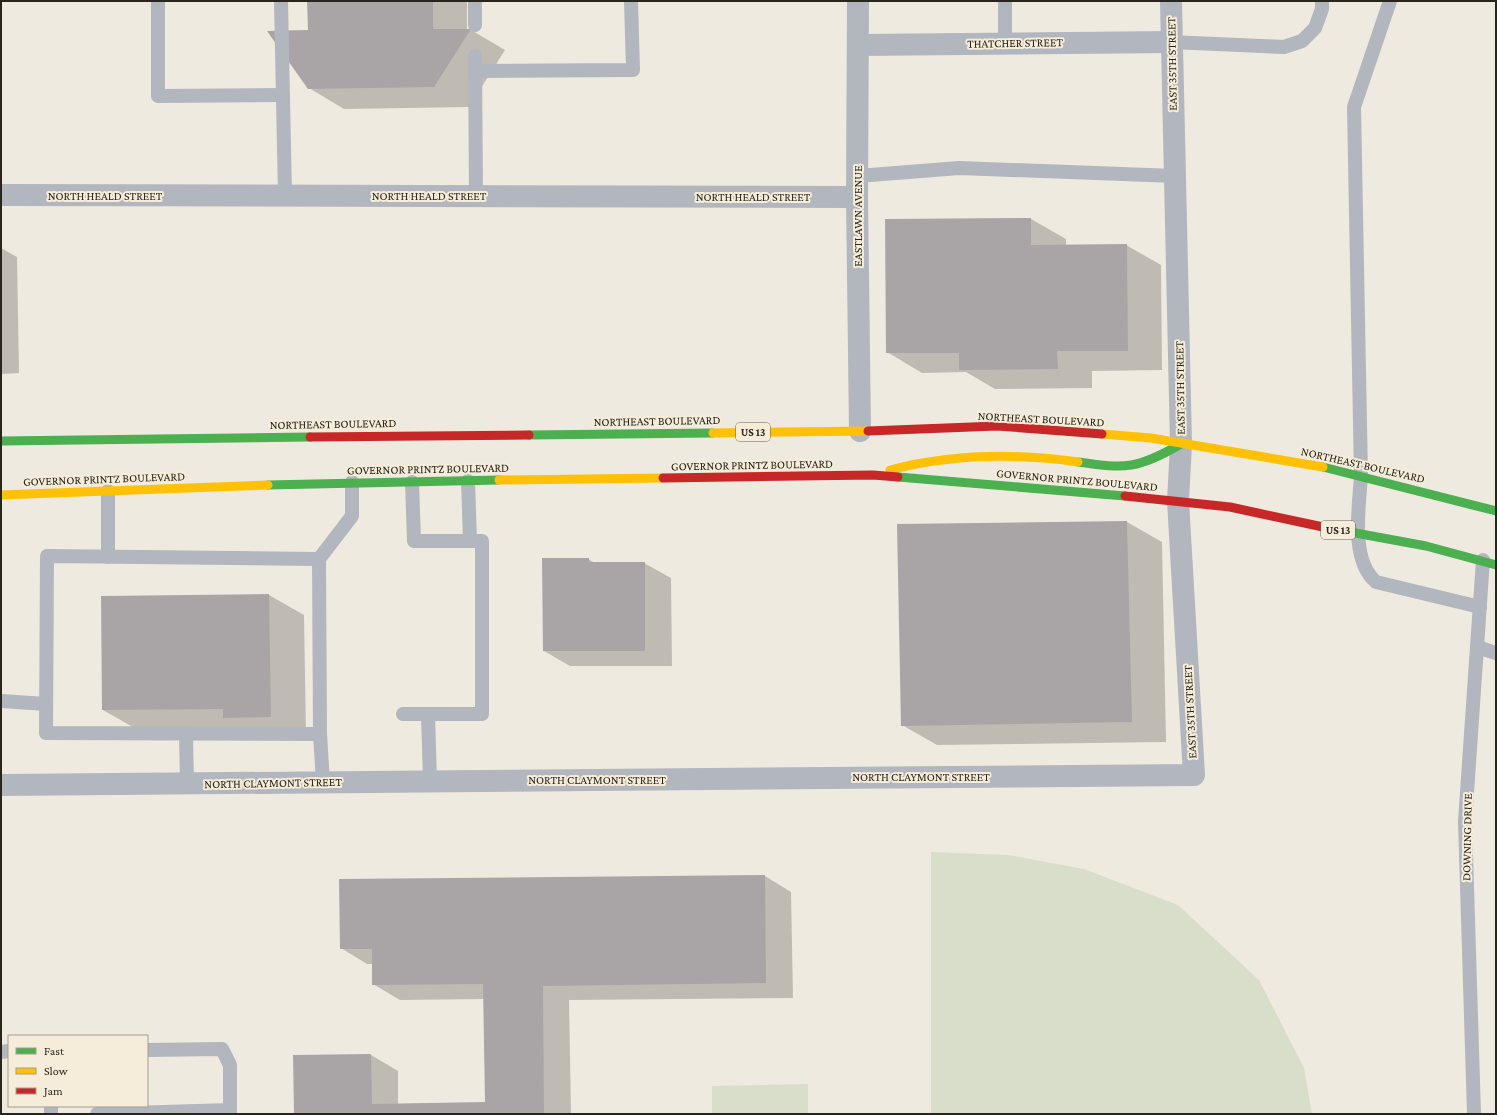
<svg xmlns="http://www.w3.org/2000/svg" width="1497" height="1115" font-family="'Crimson Pro',serif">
  <rect width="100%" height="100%" fill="#efeadf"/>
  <g fill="#d8deca">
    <path d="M 931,852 L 1008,855 L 1084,869 L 1178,905 L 1259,980 L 1304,1068 L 1312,1114 L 931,1114 Z"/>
    <path d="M 808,1084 L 808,1114 L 712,1114 L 712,1086 Z"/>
  </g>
  <g fill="#0003">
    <path d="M 308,1 L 467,1 L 467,30 L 471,30 L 505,50 L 469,107 L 344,109 L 309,88 Z"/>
    <path d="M 1031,219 L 1066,239 L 1066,245 L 1126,245 L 1161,265 L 1162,370 L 1092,371 L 1092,388 L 995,389 L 966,372 L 922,373 L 887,352 Z"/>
    <path d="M 1,248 L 17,257 L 19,373 L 1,374 Z"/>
    <path d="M 1127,522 L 1162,542 L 1166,742 L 937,745 L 902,725 L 898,525 Z"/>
    <path d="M 588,559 L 595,563 L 644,563 L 671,578 L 672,666 L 570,666 L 544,651 Z"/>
    <path d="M 269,595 L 304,615 L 306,736 L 138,730 L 103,710 L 102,597 Z"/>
    <path d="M 765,876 L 791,892 L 793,998 L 569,1000 L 571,1114 L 295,1114 L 294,1056 L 371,1055 L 398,1071 L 398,1104 L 486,1103 L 484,999 L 400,1000 L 373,984 L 373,964 L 367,964 L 341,948 Z"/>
  </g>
  <g fill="#a9a5a7">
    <path d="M 307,1 L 433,1 L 433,29 L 471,29 L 434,87 L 308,89 L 267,31 L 308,30 Z"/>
    <path d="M 1031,218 L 1031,245 L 1127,244 L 1128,351 L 1057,351 L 1058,369 L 959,370 L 959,353 L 886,353 L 885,219 Z"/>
    <path d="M 1127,521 L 1132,722 L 901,726 L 897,524 Z"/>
    <path d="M 542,558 L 589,558 L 589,562 L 645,562 L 645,651 L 543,651 Z"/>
    <path d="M 269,594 L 271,717 L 223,718 L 223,709 L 102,710 L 101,596 Z"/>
    <path d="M 765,875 L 766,983 L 543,986 L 544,1114 L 294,1114 L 293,1055 L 371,1054 L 372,1104 L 485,1102 L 483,984 L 372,985 L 372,949 L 340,949 L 339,879 Z"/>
  </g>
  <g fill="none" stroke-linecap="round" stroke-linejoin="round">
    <g stroke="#b2b6be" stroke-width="14">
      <path d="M 158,1 L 158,96 L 283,95"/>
      <path d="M 281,1 L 285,196"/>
      <path d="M 1005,1 L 1005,43"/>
      <path d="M 1390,1 L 1354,107 L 1361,476 C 1359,507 1350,560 1376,582 L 1480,607"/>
      <path d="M 475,25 L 475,1"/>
      <path d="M 1171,42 L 1284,47 L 1302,41 L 1315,28 L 1322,9 L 1322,1"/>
      <path d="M 475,56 L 476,196"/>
      <path d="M 475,71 L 633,70 L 631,1"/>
      <path d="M 858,176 L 959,168 L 1175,176"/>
      <path d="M 468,481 L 470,541"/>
      <path d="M 412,482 L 414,541 L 482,541 L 482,714 L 428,714"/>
      <path d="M 108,491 L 108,557"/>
      <path d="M 47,556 L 319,559 L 320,734 L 46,733 Z"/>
      <path d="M 319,559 L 352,516 L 352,482"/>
      <path d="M 1477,647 L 1496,653"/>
      <path d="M 1,701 L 46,704"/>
      <path d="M 403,714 L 428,714 L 430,781"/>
      <path d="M 186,734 L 187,784"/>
      <path d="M 320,734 L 323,782"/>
      <path d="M 147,1050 L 222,1049 L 230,1065 L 230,1110"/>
      <path d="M 1,1052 L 9,1051"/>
      <path d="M 51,1106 L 51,1114"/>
      <path d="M 97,1114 L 230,1110 L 230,1114"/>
      <path d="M 1474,1114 L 1465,821 L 1483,560"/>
    </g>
    <g stroke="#b2b6be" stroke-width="22">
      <path d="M 858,1 L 857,197 L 860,431"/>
      <path d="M 859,45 L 1171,42"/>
      <path d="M 1,195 L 857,197"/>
      <path d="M 1,785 L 1194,775 L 1178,501 L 1181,444 L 1171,1"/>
    </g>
    <g stroke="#4caf50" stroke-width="9">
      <path d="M 529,435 L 713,433"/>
      <path d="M 1,441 L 310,437"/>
      <path d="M 1078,462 C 1127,469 1137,469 1181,444"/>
      <path d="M 1323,467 L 1496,511"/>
      <path d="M 898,477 L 1125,496"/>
      <path d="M 268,485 L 499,480"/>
      <path d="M 1323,527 L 1426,546 L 1496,565"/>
    </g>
    <g stroke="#ffc107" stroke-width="9">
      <path d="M 713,433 L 868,431"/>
      <path d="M 1102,434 L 1151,438 L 1323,467"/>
      <path d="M 890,470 C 952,454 1015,453 1078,462"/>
      <path d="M 499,480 L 663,478"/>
      <path d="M 1,495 L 268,485"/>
    </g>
    <g stroke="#c62828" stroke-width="9">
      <path d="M 868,431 L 997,426 L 1102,434"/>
      <path d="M 310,437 L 529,435"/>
      <path d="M 663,478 L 873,475 L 898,477"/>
      <path d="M 1125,496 L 1230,507 L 1323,527"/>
    </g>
  </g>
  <g text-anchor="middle" stroke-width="4" stroke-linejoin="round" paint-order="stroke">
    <g fill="#f5edd9" stroke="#666155" stroke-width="1">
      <rect x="736" y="423" width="34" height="18" rx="3"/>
      <rect x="1321" y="521" width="34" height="18" rx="3"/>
    </g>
    <g font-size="11" font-weight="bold" fill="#28251d">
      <text x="753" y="436">US 13</text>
      <text x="1338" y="534">US 13</text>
    </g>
    <g font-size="12" fill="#28251d" stroke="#f5edd9">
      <text transform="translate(1015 43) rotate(-1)" y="4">THATCHER STREET</text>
      <text transform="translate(1172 64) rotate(-91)" y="4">EAST 35TH STREET</text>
      <text x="105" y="200">NORTH HEALD STREET</text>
      <text x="429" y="200">NORTH HEALD STREET</text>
      <text x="753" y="201">NORTH HEALD STREET</text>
      <text transform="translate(858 216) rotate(-90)" y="4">EASTLAWN AVENUE</text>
      <text transform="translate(1180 388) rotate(-91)" y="4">EAST 35TH STREET</text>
      <text transform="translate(1041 419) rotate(3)" y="4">NORTHEAST BOULEVARD</text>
      <text transform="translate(657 421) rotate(-1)" y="4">NORTHEAST BOULEVARD</text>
      <text transform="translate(333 424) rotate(-1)" y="4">NORTHEAST BOULEVARD</text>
      <text transform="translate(752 465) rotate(-1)" y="4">GOVERNOR PRINTZ BOULEVARD</text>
      <text transform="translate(1363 465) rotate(13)" y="4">NORTHEAST BOULEVARD</text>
      <text transform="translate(428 469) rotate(-1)" y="4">GOVERNOR PRINTZ BOULEVARD</text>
      <text transform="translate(104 479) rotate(-2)" y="4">GOVERNOR PRINTZ BOULEVARD</text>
      <text transform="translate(1077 480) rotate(5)" y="4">GOVERNOR PRINTZ BOULEVARD</text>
      <text transform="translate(1190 712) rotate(-93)" y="4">EAST 35TH STREET</text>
      <text x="921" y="781">NORTH CLAYMONT STREET</text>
      <text x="597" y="784">NORTH CLAYMONT STREET</text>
      <text transform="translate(273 783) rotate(-1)" y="4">NORTH CLAYMONT STREET</text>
      <text transform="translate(1467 837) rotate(-89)" y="4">DOWNING DRIVE</text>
    </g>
  </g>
  <rect width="1497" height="1115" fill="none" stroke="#28251d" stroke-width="4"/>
  <rect x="8" y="1035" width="140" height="72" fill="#f5edd9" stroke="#a39d8e"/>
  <rect x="16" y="1048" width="20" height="6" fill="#4caf50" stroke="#a39d8e"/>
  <text x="44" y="1055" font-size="12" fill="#28251d">Fast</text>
  <rect x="16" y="1068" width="20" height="6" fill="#ffc107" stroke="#a39d8e"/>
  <text x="44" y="1075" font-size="12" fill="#28251d">Slow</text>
  <rect x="16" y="1088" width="20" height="6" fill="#c62828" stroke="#a39d8e"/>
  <text x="44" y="1095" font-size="12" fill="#28251d">Jam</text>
</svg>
